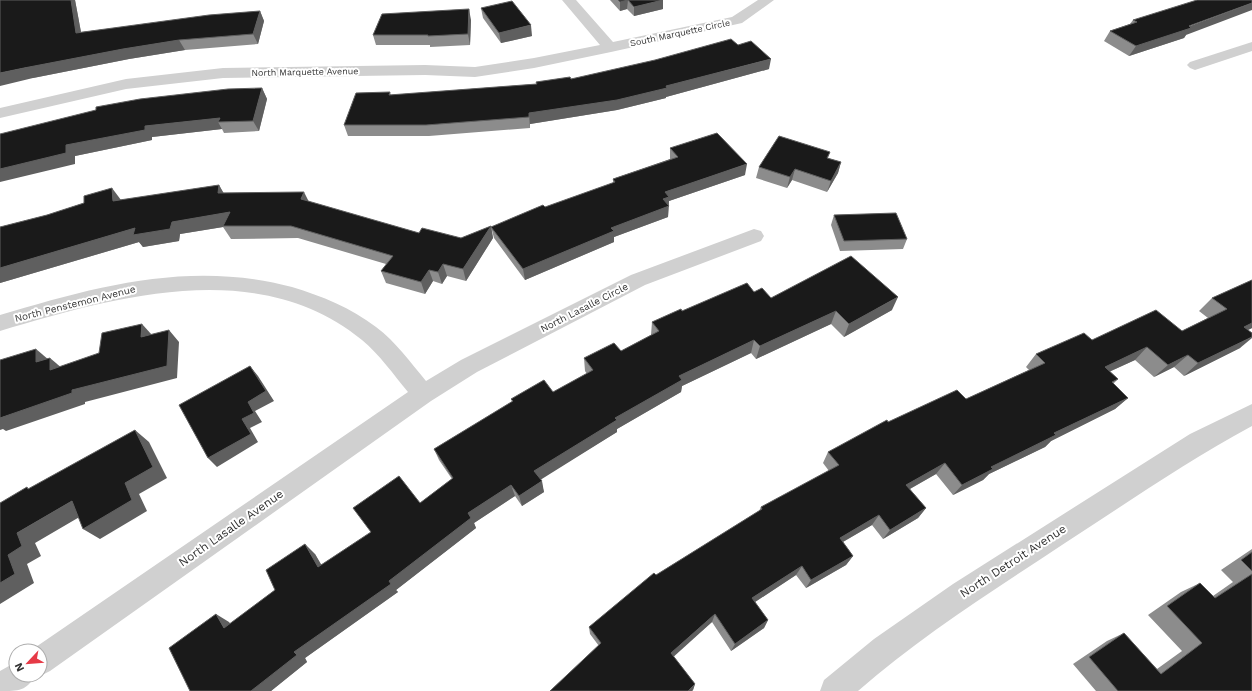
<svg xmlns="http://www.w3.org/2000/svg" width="1252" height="691" font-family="'Work Sans',sans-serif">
  <rect width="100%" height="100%" fill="#fff"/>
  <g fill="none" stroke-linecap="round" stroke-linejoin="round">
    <g fill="#d0d0d0" fill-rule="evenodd">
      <path d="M 562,0 L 576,0 L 613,42 L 732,17 L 758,0 L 774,0 L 742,23 L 611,52 L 534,68 L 475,77 L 425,75 L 223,78 L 126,89 L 0,118 L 0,108 L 126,79 L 223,68 L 425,65 L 475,67 L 534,58 L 600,45 Z"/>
      <path d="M 1252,42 L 1252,51 L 1195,70 L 1190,68 L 1187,65 L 1190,62 Z"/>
      <path d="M 754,229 L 761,231 L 764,236 L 761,241 L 645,285 L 477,372 L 431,401 L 50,671 L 40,676 L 38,675 L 40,675 L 40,651 L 30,651 L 408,392 C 393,374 380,355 362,340 C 259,255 114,297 0,331 L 0,315 C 97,286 191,260 292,287 C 322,296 351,308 376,327 C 396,342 410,362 426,381 L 461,360 L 631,275 Z"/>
      <path d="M 1252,404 L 1252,426 C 1187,461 1127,503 1065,543 C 994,590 922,635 858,691 L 820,691 L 824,680 L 874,639 L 953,584 L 1190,434 Z"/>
      <path d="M 16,662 L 16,675 L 35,675 C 27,691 19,691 0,691 L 0,671 Z"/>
    </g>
  </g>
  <g fill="#8c8c8c">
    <path d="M 0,0 L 75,0 L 81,32 L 260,11 L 264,21 L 258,44 L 185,50 L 129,59 L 33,78 Z"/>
    <path d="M 610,0 L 663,0 L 663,9 L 634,16 L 627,9 L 620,11 Z"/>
    <path d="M 481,8 L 532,36 L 501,43 L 483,18 Z"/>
    <path d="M 471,20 L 470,45 L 430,47 L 430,45 L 376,45 L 373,35 Z"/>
    <path d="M 1133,20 L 1186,35 L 1184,38 L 1129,56 L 1104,41 L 1110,31 L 1130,24 Z"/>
    <path d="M 769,69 L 666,97 L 666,98 L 617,110 L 530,124 L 530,128 L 429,136 L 348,136 L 344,125 L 390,92 L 391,95 L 536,84 L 536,82 L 571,79 Z"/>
    <path d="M 262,88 L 267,99 L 259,131 L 224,133 L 222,129 L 152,137 L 152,140 L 75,156 L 75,164 L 21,129 Z"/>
    <path d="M 670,148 L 745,175 L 669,201 L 668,217 L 614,237 L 614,242 L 525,280 L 494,238 L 491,227 L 613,183 L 613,179 L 670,159 Z"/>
    <path d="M 830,152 L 828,158 L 841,162 L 838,173 L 827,192 L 792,180 L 787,188 L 756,178 L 759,167 Z"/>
    <path d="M 219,185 L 223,193 L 309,202 L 419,233 L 461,238 L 491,226 L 493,238 L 466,281 L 447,276 L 442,284 L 433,281 L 425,294 L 386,283 L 381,271 L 386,264 L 298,238 L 231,239 L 223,227 L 180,234 L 179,241 L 143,247 L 139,242 L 0,283 L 0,227 L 47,215 L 84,203 L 121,200 Z"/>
    <path d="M 834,215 L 907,239 L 903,249 L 840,251 L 831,225 Z"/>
    <path d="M 1252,280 L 1252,328 L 1248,330 L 1240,348 L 1184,376 L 1174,367 L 1154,377 L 1135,360 L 1109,372 L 1118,379 L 1113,384 L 1128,398 L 1115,409 L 1051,441 L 1045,447 L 989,474 L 983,480 L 953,495 L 936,474 L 910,489 L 926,508 L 918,518 L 883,539 L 872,525 L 843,542 L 853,556 L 846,565 L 806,588 L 796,575 L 755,602 L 768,620 L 764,628 L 731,651 L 712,622 L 673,656 L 695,684 L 693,690 L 692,691 L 550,691 L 599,646 L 590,634 L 589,627 L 656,575 L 759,511 L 761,507 L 829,471 L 823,463 L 828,452 L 888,422 L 966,399 L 1029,370 L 1026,367 L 1036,354 L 1092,340 L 1182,331 L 1208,318 L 1199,311 L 1212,298 Z"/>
    <path d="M 754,292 L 771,298 L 892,310 L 844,337 L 831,324 L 756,359 L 751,353 L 682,386 L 681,392 L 617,429 L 617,432 L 540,479 L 544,492 L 522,506 L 515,496 L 474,523 L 476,528 L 396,590 L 398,592 L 305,658 L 307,662 L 271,691 L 190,691 L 229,622 L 230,624 L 275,590 L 315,554 L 321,565 L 420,503 L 452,479 L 439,460 L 434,449 L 512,402 L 511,399 L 553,392 L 587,374 L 585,371 L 584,358 L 621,351 L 651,335 L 652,322 L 682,311 Z"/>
    <path d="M 1252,549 L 1252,691 L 1096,691 L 1073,664 L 1107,641 L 1124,633 L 1157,669 L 1182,651 L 1148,615 L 1181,592 L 1200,583 L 1213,596 L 1233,582 L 1221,570 Z"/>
  </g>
  <g fill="#5f5f5f">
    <path d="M 71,0 L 75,0 L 83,43 L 76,33 Z"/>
    <path d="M 628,0 L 627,9 L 620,11 L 620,2 Z"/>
    <path d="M 663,0 L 663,9 L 634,16 L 634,7 Z"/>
    <path d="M 1252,3 L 1252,10 L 1186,35 L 1184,38 L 1129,56 L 1136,46 Z"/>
    <path d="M 469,9 L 471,20 L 470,45 L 468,34 Z"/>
    <path d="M 260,11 L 264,21 L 258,44 L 253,34 Z"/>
    <path d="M 531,25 L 532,36 L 501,43 L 499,33 Z"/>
    <path d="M 179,40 L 185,50 L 129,59 L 33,78 L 0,86 L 0,73 L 24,68 L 123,49 Z"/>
    <path d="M 771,59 L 769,69 L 666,97 L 666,98 L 617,110 L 530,124 L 530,128 L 529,113 L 666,86 Z"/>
    <path d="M 262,88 L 267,99 L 259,131 L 253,121 Z"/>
    <path d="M 220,118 L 218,122 L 222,129 L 152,137 L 152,140 L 75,156 L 75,164 L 0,182 L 0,169 L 66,145 L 145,126 Z"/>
    <path d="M 841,162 L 838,173 L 827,192 L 831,181 Z"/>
    <path d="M 747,164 L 745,175 L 669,201 L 668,217 L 614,237 L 614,242 L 525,280 L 523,269 L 611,228 L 663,199 L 665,192 Z"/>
    <path d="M 795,169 L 792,180 L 787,188 L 790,177 Z"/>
    <path d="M 219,185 L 226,197 L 218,193 Z"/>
    <path d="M 112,188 L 121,200 L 113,201 Z"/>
    <path d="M 304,192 L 310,204 L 301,199 Z"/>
    <path d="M 230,212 L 223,227 L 180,234 L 179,241 L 143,247 L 139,242 L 0,283 L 0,268 L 135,228 L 172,222 Z"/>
    <path d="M 491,226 L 493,238 L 466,281 L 463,269 Z"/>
    <path d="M 443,264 L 447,276 L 442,284 L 438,272 Z"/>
    <path d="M 429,270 L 433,281 L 425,294 L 421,282 Z"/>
    <path d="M 898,297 L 892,310 L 844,337 L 849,324 Z"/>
    <path d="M 836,311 L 831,324 L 756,359 L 760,346 Z"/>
    <path d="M 1252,323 L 1252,328 L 1229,339 L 1244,327 Z"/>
    <path d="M 142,324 L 152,335 L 141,337 Z"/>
    <path d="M 169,330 L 179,342 L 177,378 L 85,402 L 85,404 L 6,431 L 3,429 L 0,430 L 0,418 L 72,390 Z"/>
    <path d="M 1252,337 L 1252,338 L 1240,348 L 1184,376 L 1198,363 Z"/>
    <path d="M 754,340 L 751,353 L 682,386 L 681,392 L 617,429 L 617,432 L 537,482 L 534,471 L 615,418 L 679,376 Z"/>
    <path d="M 1147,347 L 1135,360 L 1093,379 L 1105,367 Z"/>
    <path d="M 36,349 L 49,360 L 36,362 Z"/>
    <path d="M 1188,355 L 1174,367 L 1154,377 L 1168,365 Z"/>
    <path d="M 50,358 L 63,369 L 50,370 Z"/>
    <path d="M 250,366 L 258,376 L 274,401 L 255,411 L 262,422 L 250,428 L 258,442 L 217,467 L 208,458 L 242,419 L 248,402 Z"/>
    <path d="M 1128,398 L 1115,409 L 1051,441 L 1045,447 L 989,474 L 983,480 L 953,495 L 962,485 L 991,467 L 1054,433 Z"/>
    <path d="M 135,430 L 149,442 L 167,478 L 139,494 L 147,511 L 100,539 L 83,529 L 125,483 Z"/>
    <path d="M 945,463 L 936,474 L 899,495 L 906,485 Z"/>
    <path d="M 542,481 L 544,492 L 522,506 L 519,496 Z"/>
    <path d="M 511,485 L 515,496 L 474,523 L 476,528 L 396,590 L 398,592 L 305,658 L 307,662 L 271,691 L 251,691 L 294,652 L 389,581 L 468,513 Z"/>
    <path d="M 72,501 L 88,512 L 35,543 L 41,556 L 27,564 L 34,583 L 0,604 L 0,583 L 8,555 L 17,533 Z"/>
    <path d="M 926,508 L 918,518 L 883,539 L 890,530 Z"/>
    <path d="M 879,515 L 872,525 L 834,547 L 840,538 Z"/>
    <path d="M 305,544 L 315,554 L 328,576 L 318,567 Z"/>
    <path d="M 853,556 L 846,565 L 806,588 L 811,580 Z"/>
    <path d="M 802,566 L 796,575 L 749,606 L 752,598 Z"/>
    <path d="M 216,614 L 229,622 L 237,636 L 224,628 Z"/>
    <path d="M 715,614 L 712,622 L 670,660 L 671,653 Z"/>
    <path d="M 768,620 L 764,628 L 731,651 L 735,644 Z"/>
    <path d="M 695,684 L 693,690 L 692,691 L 688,691 Z"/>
  </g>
  <g fill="#1a1a1a" stroke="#5f5f5f">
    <path d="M 0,0 L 71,0 L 76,33 L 209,15 L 260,11 L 253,34 L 179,40 L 123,49 L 24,68 L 0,73 Z"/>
    <path d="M 618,0 L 663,0 L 634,7 L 628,0 L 620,2 Z"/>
    <path d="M 1197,0 L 1252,0 L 1252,3 L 1189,26 L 1191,28 L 1136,46 L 1110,31 L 1137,22 L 1133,20 Z"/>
    <path d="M 512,1 L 531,25 L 499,33 L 481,8 Z"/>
    <path d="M 469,9 L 468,34 L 428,36 L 428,35 L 373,35 L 382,14 Z"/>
    <path d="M 731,39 L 738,45 L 751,41 L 771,59 L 666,86 L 667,88 L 617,100 L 529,113 L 529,117 L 426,125 L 344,125 L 356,93 L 390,92 L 389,95 L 537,84 L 536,82 L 570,77 L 571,79 L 655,60 Z"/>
    <path d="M 262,88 L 253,121 L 218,122 L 220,118 L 145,126 L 145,130 L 66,145 L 66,153 L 0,169 L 0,134 L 96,110 L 96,107 L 140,99 L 228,89 Z"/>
    <path d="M 717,133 L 747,164 L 665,192 L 669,197 L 663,199 L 669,206 L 611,228 L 614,231 L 523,269 L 491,227 L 543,205 L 545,207 L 615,182 L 613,179 L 678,157 L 670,148 Z"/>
    <path d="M 779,136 L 830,152 L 827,158 L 841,162 L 831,181 L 795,169 L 790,177 L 759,167 Z"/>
    <path d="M 219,185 L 218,193 L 304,192 L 301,199 L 419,233 L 422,228 L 461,238 L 491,226 L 463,269 L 443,264 L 438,272 L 429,270 L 421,282 L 381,271 L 393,256 L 291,226 L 223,226 L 230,212 L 172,222 L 170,229 L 133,235 L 135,228 L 0,268 L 0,227 L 47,215 L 84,203 L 84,196 L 112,188 L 113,201 Z"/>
    <path d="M 896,213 L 907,239 L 844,241 L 834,215 Z"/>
    <path d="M 851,256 L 898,297 L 849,324 L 836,311 L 760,346 L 754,340 L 679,376 L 682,380 L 615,418 L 617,420 L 534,471 L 542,481 L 519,496 L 511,485 L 468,513 L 471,518 L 389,581 L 391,584 L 294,652 L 297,655 L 251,691 L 190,691 L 169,648 L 216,614 L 224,628 L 275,590 L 266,570 L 305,544 L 318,567 L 371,532 L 353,508 L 399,476 L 420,503 L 453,478 L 434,449 L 513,401 L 511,399 L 544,380 L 553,392 L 593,370 L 584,358 L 614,343 L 621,351 L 659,331 L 652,322 L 681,309 L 682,311 L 747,283 L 754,292 L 762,288 L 771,298 Z"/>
    <path d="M 1252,280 L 1252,323 L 1244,327 L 1252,333 L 1252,337 L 1198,363 L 1188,355 L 1168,365 L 1147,347 L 1105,367 L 1118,379 L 1112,382 L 1128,398 L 1054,433 L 1056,435 L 991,467 L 993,469 L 962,485 L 945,463 L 906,485 L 926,508 L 890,530 L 879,515 L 840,538 L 853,556 L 811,580 L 802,566 L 752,598 L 768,620 L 735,644 L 715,614 L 671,653 L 695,684 L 688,691 L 550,691 L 601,643 L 589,627 L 654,573 L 656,575 L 762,509 L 761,507 L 839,465 L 828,452 L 887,420 L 888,422 L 957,390 L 966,399 L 1045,363 L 1036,354 L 1084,333 L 1092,340 L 1156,310 L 1182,331 L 1227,309 L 1212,298 Z"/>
    <path d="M 142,324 L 141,337 L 169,330 L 167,366 L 72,390 L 72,393 L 0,418 L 0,360 L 36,349 L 36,362 L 50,358 L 50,370 L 99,353 L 102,333 Z"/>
    <path d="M 250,366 L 266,391 L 248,402 L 254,413 L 242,419 L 251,434 L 208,458 L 179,405 Z"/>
    <path d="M 135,430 L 153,467 L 125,483 L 132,500 L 83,529 L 72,501 L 17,533 L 22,546 L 8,555 L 15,574 L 0,583 L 0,503 L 27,487 L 28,489 Z"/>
    <path d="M 1252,552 L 1252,571 L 1241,560 Z"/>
    <path d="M 1252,574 L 1252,691 L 1118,691 L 1089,657 L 1124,633 L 1161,674 L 1202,643 L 1167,606 L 1200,583 L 1215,598 Z"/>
  </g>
  <g text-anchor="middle" stroke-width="4" stroke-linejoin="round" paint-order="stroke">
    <g font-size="9" fill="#333" stroke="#fff">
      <text transform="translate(680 33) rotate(-12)" y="3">South Marquette Circle</text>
      <text transform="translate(305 72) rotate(-1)" y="3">North Marquette Avenue</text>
    </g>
    <g font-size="10" fill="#333" stroke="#fff">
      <text transform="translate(75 303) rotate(-14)" y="4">North Penstemon Avenue</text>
      <text transform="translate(584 307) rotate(-27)" y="4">North Lasalle Circle</text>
    </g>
    <g font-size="12" fill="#333" stroke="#fff">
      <text transform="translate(231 528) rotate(-35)" y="4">North Lasalle Avenue</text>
      <text transform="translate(1013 561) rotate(-33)" y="4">North Detroit Avenue</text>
    </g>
  </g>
  <g transform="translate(28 663) rotate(244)"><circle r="19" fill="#ffffff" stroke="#adadad"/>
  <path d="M0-3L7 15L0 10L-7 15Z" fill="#e63946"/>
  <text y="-6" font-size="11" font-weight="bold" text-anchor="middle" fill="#333333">N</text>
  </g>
</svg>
